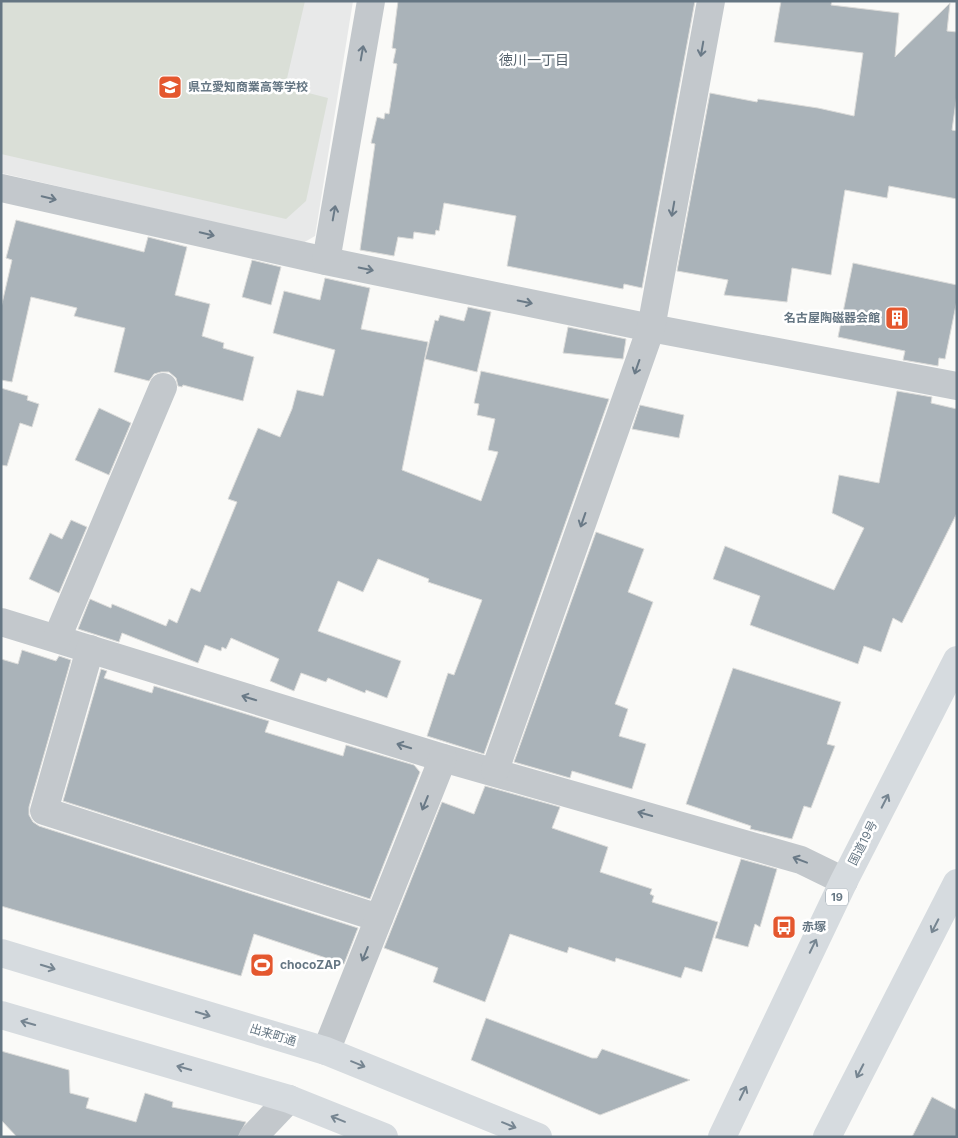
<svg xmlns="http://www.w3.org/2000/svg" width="958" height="1138" font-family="Inter,'Noto Sans JP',sans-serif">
  <rect width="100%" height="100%" fill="#fafaf8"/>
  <path fill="#e8e9e9" d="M 1,1 L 353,1 L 315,236 L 303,243 L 1,173 Z"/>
  <path fill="#dadfd7" d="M 1,1 L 305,1 L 285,87 L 328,98 L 306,201 L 286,219 L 1,154 Z"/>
  <g fill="#aab3b9" stroke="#dcdcda">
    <path d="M 398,1 L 695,1 L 642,288 L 624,284 L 623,289 L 507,266 L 516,216 L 444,203 L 439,231 L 436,230 L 435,235 L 414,232 L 413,239 L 398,237 L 394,256 L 360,250 L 375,144 L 371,143 L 377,117 L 384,119 L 385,113 L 389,114 L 397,64 L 393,63 L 396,49 L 392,48 Z"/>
    <path d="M 781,1 L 832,1 L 831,5 L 899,13 L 895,57 L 950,3 L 947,31 L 957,32 L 957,94 L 952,130 L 957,131 L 957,199 L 889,186 L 887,198 L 845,190 L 831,275 L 792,268 L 787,302 L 724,295 L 728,280 L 677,271 L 710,93 L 757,102 L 758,99 L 818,108 L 854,116 L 863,53 L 774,42 Z"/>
    <path d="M 16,220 L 144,252 L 148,237 L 187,247 L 175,295 L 210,304 L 202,336 L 224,343 L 223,348 L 254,357 L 243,401 L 183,385 L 182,387 L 178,386 L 176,378 L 169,372 L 161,372 L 154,374 L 149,381 L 114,372 L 125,328 L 74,316 L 77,308 L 31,297 L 12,382 L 1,380 L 1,308 L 12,260 L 6,258 Z"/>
    <path d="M 252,260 L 281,267 L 271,305 L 242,297 Z"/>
    <path d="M 853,263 L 957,285 L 957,300 L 945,359 L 939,358 L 938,366 L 903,360 L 905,351 L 838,337 Z"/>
    <path d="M 325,278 L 370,288 L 361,329 L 428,342 L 402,470 L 481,501 L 498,452 L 488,450 L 495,419 L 477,415 L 479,404 L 474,403 L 481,371 L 609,399 L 484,754 L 427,736 L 448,673 L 454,675 L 482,600 L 428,582 L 429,579 L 378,559 L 363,592 L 338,581 L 318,631 L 401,661 L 387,698 L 366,690 L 365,693 L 328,678 L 326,682 L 301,673 L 294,691 L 270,681 L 279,659 L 231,638 L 226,649 L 222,647 L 221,651 L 205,645 L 198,663 L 122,633 L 119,642 L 78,629 L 90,599 L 111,608 L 112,604 L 166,626 L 169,619 L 177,623 L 191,588 L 200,592 L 237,502 L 228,499 L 258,428 L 280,437 L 292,409 L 297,390 L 323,396 L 335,350 L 273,333 L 284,291 L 320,300 Z"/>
    <path d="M 468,307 L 491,312 L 477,372 L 425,359 L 435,320 L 438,321 L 440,315 L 464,321 Z"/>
    <path d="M 568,327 L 626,339 L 623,359 L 563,353 Z"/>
    <path d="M 1,388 L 28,396 L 27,400 L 39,404 L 32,427 L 20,423 L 7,466 L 1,465 Z"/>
    <path d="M 897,391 L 932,397 L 931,403 L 957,409 L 957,513 L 902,623 L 893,618 L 881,652 L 864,646 L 858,664 L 750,625 L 760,596 L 713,579 L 725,546 L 834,590 L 864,528 L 832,513 L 839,475 L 879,483 Z"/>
    <path d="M 640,405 L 684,415 L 679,438 L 632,429 Z"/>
    <path d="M 99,408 L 131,423 L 109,475 L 75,460 Z"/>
    <path d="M 71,520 L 87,527 L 59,593 L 29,579 L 50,533 L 62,539 Z"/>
    <path d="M 596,532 L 644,549 L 628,592 L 653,602 L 615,704 L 628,709 L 619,736 L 646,744 L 632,789 L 572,771 L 570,778 L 514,762 Z"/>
    <path d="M 22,650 L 56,661 L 59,656 L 71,660 L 29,807 L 29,815 L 33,822 L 39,826 L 358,928 L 344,964 L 254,934 L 241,976 L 1,906 L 1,659 L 18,664 Z"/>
    <path d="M 733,668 L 841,702 L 827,744 L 835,746 L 811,808 L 804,806 L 792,839 L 750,829 L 751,826 L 686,804 Z"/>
    <path d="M 101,669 L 107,671 L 104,678 L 152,693 L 154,686 L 269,721 L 265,732 L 343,756 L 346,745 L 414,765 L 420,772 L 370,899 L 63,801 Z"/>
    <path d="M 485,786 L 560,807 L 552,828 L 608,847 L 600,872 L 652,889 L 650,894 L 654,896 L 652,902 L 718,922 L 702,972 L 685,967 L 681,978 L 616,958 L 615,962 L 569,947 L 567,953 L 510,934 L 485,1002 L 433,982 L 438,968 L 384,948 L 442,802 L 474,814 Z"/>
    <path d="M 741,859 L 777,869 L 760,927 L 755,924 L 748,947 L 715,938 Z"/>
    <path d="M 486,1018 L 592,1058 L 597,1058 L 602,1049 L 690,1080 L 600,1115 L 471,1060 Z"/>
    <path d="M 1,1051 L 69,1070 L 70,1093 L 89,1098 L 86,1108 L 136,1122 L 145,1093 L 173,1102 L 172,1107 L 246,1122 L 238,1137 L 17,1137 L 1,1120 Z"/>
    <path d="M 932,1097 L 957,1110 L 957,1137 L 912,1137 Z"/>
  </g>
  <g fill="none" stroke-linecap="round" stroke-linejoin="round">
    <g stroke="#c3c8cc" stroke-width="28">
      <path d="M 1,188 L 326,261 L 651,328 L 957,386"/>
      <path d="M 326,261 L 371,1"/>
      <path d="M 1,622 L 443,758 L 801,860 L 844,881"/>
      <path d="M 57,638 L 163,387"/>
      <path d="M 90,649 L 44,811 L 379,918"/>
      <path d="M 495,770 L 651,328 L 711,1"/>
      <path d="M 326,1051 L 443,758"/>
      <path d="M 253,1137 L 289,1099"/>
    </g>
    <g stroke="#d6dbdf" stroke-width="28">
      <path d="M 1,953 L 326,1051 L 538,1137"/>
      <path d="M 1,1015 L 289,1099 L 384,1137"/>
    </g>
    <g stroke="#d6dbdf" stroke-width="28">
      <path d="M 722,1137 L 844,881 L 957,660"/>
      <path d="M 827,1137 L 957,883"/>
    </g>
  </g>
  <defs><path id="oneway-shaft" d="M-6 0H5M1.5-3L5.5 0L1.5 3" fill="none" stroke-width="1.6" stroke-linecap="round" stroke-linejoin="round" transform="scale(1.25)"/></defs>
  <g stroke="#6a7a87">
    <use href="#oneway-shaft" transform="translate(702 49) rotate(100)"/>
    <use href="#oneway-shaft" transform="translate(362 53) rotate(-80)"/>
    <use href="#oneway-shaft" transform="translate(49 198) rotate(13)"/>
    <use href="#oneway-shaft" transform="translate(673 209) rotate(100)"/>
    <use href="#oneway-shaft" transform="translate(334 213) rotate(-80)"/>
    <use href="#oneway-shaft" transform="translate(207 234) rotate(13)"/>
    <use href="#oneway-shaft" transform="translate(366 269) rotate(12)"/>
    <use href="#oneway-shaft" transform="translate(525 302) rotate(12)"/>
    <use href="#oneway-shaft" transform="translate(637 367) rotate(109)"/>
    <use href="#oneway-shaft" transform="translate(583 520) rotate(109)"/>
    <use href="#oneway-shaft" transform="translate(249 698) rotate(-163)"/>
    <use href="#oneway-shaft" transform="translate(404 746) rotate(-163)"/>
    <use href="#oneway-shaft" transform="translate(425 803) rotate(112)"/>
    <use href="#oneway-shaft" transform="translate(645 814) rotate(-164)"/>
    <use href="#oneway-shaft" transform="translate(800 860) rotate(-159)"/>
    <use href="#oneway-shaft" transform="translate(365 954) rotate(112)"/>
  </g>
  <g stroke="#768591">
    <use href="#oneway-shaft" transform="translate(885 801) rotate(-63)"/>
    <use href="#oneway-shaft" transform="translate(935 926) rotate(117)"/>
    <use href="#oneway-shaft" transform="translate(813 946) rotate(-64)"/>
    <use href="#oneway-shaft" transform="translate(48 967) rotate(17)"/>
    <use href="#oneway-shaft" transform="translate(203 1014) rotate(17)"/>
    <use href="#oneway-shaft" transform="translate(28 1023) rotate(-164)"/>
    <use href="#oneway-shaft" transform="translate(358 1064) rotate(22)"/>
    <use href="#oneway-shaft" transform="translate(184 1068) rotate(-164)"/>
    <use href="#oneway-shaft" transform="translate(860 1071) rotate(117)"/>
    <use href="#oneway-shaft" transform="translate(743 1093) rotate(-64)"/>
    <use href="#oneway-shaft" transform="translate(338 1119) rotate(-158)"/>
    <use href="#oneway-shaft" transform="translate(509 1125) rotate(22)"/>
  </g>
  <defs>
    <g id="school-square" transform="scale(1.25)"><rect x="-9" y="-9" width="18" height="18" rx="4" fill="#e4572e" stroke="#fff"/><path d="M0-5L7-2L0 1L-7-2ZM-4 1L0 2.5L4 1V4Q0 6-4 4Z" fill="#fff"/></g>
    <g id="building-square" transform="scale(1.25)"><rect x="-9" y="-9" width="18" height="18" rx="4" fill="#e4572e" stroke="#fff"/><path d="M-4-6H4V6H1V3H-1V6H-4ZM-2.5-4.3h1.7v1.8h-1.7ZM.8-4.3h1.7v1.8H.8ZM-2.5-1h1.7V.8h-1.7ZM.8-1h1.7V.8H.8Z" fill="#fff"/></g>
    <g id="bus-square" transform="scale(1.25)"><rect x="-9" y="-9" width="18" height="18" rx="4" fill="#e4572e" stroke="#fff"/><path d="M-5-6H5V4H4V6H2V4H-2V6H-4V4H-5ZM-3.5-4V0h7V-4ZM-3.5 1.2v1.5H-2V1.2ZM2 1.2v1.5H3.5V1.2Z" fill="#fff"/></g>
    <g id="stadium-square" transform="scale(1.25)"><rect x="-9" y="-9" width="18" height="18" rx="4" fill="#e4572e" stroke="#fff"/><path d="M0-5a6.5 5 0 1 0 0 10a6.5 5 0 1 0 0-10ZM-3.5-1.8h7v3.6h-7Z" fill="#fff"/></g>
  </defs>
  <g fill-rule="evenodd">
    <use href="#school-square" x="170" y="87"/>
    <use href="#building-square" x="897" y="318"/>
    <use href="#bus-square" x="784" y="927"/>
    <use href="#stadium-square" x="262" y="965"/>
  </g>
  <g text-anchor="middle" stroke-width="5" stroke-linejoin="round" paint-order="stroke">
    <rect fill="#fff" stroke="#939fa8" stroke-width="1" x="826" y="888.5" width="22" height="17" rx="4"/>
    <g font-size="11" font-weight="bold" fill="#657683">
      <text x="837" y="901">19</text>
    </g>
    <g font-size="12" font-weight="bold" fill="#657683" stroke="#fff" text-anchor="start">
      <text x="188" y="91">県立愛知商業高等学校</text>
      <text x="880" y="322" text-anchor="end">名古屋陶磁器会館</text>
      <text x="802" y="931">赤塚</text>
      <text x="280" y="969">chocoZAP</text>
    </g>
    <g font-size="12" fill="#657683" stroke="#fff">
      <text transform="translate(863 843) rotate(-63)" y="4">国道19号</text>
      <text transform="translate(273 1035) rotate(17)" y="4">出来町通</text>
    </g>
    <g font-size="14" fill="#57646e" stroke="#fff">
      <text x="534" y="65">徳川一丁目</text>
    </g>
  </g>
  <rect width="958" height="1138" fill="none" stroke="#657683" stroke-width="5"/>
</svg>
